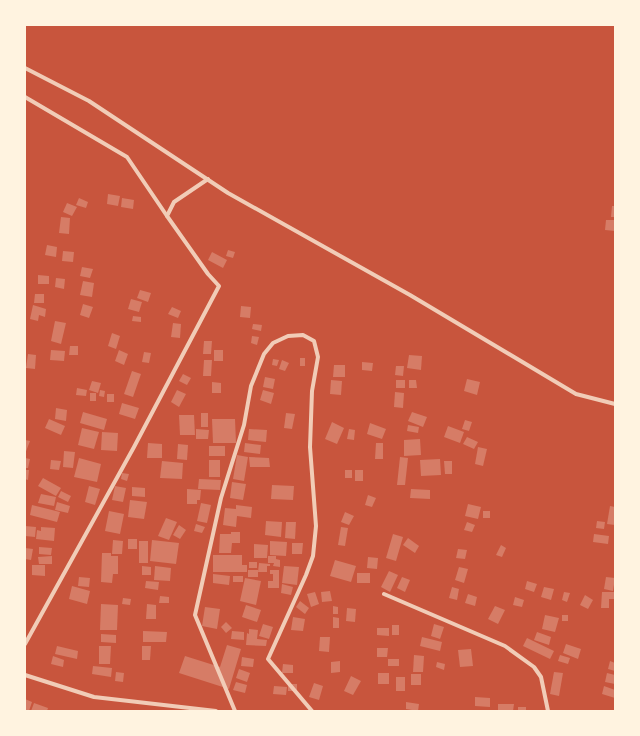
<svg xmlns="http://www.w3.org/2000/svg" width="640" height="736" font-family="'PT Sans',sans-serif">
  <rect width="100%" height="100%" fill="#c8553d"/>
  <g fill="#d67c66">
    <path d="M 108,194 L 120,196 L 118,206 L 107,204 Z"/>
    <path d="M 79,198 L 88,202 L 86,208 L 76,205 Z"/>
    <path d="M 122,198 L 134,200 L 133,209 L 121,207 Z"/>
    <path d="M 67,203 L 77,207 L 72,216 L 63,212 Z"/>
    <path d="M 612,206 L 615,206 L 615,217 L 611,217 Z"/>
    <path d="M 61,217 L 70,218 L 69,234 L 59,233 Z"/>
    <path d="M 606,220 L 615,220 L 615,231 L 605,230 Z"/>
    <path d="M 47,245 L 57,247 L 56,257 L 45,255 Z"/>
    <path d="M 228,250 L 235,252 L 233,258 L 226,256 Z"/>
    <path d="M 63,251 L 74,252 L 73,262 L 62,261 Z"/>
    <path d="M 212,252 L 227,260 L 223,268 L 208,260 Z"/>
    <path d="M 82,267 L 93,269 L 90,278 L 80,276 Z"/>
    <path d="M 38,275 L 49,276 L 49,284 L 38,284 Z"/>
    <path d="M 56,278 L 65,279 L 64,289 L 55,287 Z"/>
    <path d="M 83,281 L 94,283 L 92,297 L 80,295 Z"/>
    <path d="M 140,290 L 151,293 L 148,302 L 137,298 Z"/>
    <path d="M 35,294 L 44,294 L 44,303 L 34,303 Z"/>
    <path d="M 131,299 L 142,302 L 139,312 L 128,309 Z"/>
    <path d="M 83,304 L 93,307 L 89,318 L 80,315 Z"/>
    <path d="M 33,305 L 46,309 L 45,317 L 39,315 L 38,321 L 30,319 Z"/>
    <path d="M 241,306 L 251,307 L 250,318 L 240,317 Z"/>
    <path d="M 172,307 L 181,311 L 178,318 L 168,314 Z"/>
    <path d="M 133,316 L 141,317 L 141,322 L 132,321 Z"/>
    <path d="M 55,321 L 66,323 L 61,344 L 51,341 Z"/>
    <path d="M 173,323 L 181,324 L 180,338 L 171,337 Z"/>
    <path d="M 253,324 L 262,325 L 261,331 L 252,329 Z"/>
    <path d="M 112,333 L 120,336 L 116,349 L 108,346 Z"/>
    <path d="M 252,336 L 259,337 L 257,345 L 251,343 Z"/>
    <path d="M 204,341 L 212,341 L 211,354 L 203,354 Z"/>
    <path d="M 70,346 L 78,346 L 78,355 L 69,355 Z"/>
    <path d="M 51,350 L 65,351 L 64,361 L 50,360 Z"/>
    <path d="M 119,350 L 128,354 L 124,365 L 115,361 Z"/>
    <rect x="214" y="350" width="9" height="11"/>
    <path d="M 144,352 L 151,353 L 149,363 L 142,362 Z"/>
    <path d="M 28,354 L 36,355 L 35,369 L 26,368 Z"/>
    <path d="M 409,355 L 422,356 L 421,370 L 407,368 Z"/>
    <rect x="300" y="358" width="5" height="8"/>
    <path d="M 273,359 L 279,360 L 277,366 L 272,365 Z"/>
    <path d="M 204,360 L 212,360 L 211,376 L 203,376 Z"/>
    <path d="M 282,360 L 289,363 L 285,371 L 279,369 Z"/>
    <path d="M 362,362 L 373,363 L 372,371 L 362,370 Z"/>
    <path d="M 334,365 L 345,365 L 345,377 L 333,377 Z"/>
    <path d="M 396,366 L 404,366 L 403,376 L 395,375 Z"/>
    <path d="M 132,371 L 141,374 L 133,397 L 124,394 Z"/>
    <path d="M 183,374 L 191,378 L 187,385 L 179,381 Z"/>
    <path d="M 265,377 L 275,379 L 273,389 L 263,387 Z"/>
    <path d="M 467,379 L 480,382 L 477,395 L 464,391 Z"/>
    <path d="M 331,380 L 342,381 L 341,395 L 330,394 Z"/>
    <rect x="396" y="380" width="9" height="8"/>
    <path d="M 409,380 L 416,380 L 417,388 L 409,388 Z"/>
    <path d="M 92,381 L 101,383 L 98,393 L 89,390 Z"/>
    <path d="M 212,382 L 221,383 L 221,393 L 212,393 Z"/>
    <path d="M 77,388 L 87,390 L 86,396 L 76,395 Z"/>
    <path d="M 100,390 L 105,391 L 104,397 L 99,396 Z"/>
    <path d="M 177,390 L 186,394 L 179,407 L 171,402 Z"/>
    <path d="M 263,390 L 274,393 L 271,404 L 260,400 Z"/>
    <path d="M 395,392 L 404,393 L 403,408 L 394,407 Z"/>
    <rect x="90" y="393" width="6" height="8"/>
    <rect x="107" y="394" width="7" height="8"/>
    <path d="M 122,403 L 139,408 L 135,419 L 119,414 Z"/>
    <path d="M 56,408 L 67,410 L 66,421 L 55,419 Z"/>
    <path d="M 83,412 L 107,419 L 104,430 L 80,423 Z"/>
    <path d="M 412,412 L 427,417 L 423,427 L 408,421 Z"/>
    <rect x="201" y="413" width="7" height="14"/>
    <path d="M 286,413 L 295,414 L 292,429 L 284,428 Z"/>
    <path d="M 179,415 L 194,415 L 195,435 L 180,435 Z"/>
    <path d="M 49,419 L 65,426 L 61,435 L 45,428 Z"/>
    <path d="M 212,419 L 235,419 L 236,443 L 213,443 Z"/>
    <path d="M 465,420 L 472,422 L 469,431 L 462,429 Z"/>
    <path d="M 332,422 L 344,428 L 337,444 L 325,439 Z"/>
    <path d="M 370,423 L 386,429 L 382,439 L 367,434 Z"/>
    <path d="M 408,425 L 419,427 L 418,433 L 407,431 Z"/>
    <path d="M 448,426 L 464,432 L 460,443 L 444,437 Z"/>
    <path d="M 82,428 L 99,432 L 94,449 L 78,445 Z"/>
    <path d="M 196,429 L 209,430 L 208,439 L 196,439 Z"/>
    <path d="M 249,429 L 267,430 L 266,442 L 248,440 Z"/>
    <path d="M 349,429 L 355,430 L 354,440 L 347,439 Z"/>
    <path d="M 102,432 L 118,433 L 117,451 L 101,450 Z"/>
    <path d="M 467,437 L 478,442 L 474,449 L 463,444 Z"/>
    <path d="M 420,439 L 421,455 L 404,456 L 404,440 Z"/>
    <path d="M 25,440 L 30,441 L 25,454 Z"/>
    <path d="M 148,443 L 162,444 L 162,458 L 147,458 Z"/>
    <path d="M 245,443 L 261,445 L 260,454 L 244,452 Z"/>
    <path d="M 376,443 L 383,443 L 383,459 L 375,459 Z"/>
    <path d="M 178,444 L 188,445 L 187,460 L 177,459 Z"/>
    <rect x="209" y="446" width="16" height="10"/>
    <path d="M 478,447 L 487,449 L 483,466 L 475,464 Z"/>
    <path d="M 64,451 L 75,452 L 73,468 L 63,467 Z"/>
    <path d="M 237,455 L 248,457 L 244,481 L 233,479 Z"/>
    <path d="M 249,457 L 269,458 L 270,467 L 250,467 Z"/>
    <path d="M 400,457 L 408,458 L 405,485 L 397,485 Z"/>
    <path d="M 25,458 L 30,459 L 28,468 L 25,468 Z"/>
    <path d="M 79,458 L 101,464 L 97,482 L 74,477 Z"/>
    <path d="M 440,459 L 441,475 L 421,476 L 420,460 Z"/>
    <path d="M 51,460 L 61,461 L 59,470 L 50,469 Z"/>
    <rect x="209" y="460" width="11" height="17"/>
    <path d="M 162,461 L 183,463 L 182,479 L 160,478 Z"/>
    <path d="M 444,461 L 452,461 L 452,474 L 445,474 Z"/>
    <path d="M 25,470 L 29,470 L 28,480 L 25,479 Z"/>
    <rect x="345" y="470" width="7" height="8"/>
    <rect x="355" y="470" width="8" height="11"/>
    <path d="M 122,473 L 129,474 L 127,481 L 121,479 Z"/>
    <path d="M 43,478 L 61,488 L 56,496 L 38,486 Z"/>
    <path d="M 199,479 L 221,480 L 220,490 L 198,489 Z"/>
    <path d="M 232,482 L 246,484 L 243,500 L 230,498 Z"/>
    <path d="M 272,485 L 294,486 L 293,500 L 271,499 Z"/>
    <path d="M 89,486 L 100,489 L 95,505 L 85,502 Z"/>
    <path d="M 115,486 L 126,488 L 123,502 L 112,500 Z"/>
    <path d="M 132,487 L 145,488 L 145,497 L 132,496 Z"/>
    <path d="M 187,489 L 201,490 L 200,500 L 197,500 L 197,504 L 187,504 Z"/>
    <path d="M 411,489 L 430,490 L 430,499 L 410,498 Z"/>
    <path d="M 61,491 L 71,496 L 68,502 L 58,497 Z"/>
    <path d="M 41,494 L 56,497 L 54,506 L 38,503 Z"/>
    <path d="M 368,495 L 376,498 L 372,507 L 365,505 Z"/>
    <path d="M 130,500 L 147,502 L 144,519 L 128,517 Z"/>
    <path d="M 57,502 L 70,506 L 68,513 L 55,510 Z"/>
    <path d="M 201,503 L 211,505 L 207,523 L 197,521 Z"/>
    <path d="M 468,504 L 481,507 L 478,519 L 465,516 Z"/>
    <path d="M 32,505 L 60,512 L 57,522 L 30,515 Z"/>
    <path d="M 236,505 L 252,507 L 251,518 L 237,516 L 236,527 L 223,525 L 225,508 L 236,509 Z"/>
    <path d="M 610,506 L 615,507 L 615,525 L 607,524 Z"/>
    <path d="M 109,511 L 124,514 L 120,534 L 105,531 Z"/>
    <rect x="483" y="511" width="7" height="7"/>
    <path d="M 345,512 L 354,516 L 349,525 L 341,522 Z"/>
    <path d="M 166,518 L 177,522 L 169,540 L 158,536 Z"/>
    <path d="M 266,521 L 282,522 L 281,537 L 265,535 Z"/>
    <path d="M 597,521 L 605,522 L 604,529 L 596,528 Z"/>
    <path d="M 286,522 L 296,522 L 295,539 L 285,538 Z"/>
    <path d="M 467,522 L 475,525 L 472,532 L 464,530 Z"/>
    <path d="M 196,524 L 205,527 L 202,533 L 194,531 Z"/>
    <path d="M 179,525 L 186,530 L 180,539 L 173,535 Z"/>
    <path d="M 25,526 L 36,527 L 35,537 L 25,536 Z"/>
    <path d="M 41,527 L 55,528 L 54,541 L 36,539 L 37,530 L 41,531 Z"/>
    <path d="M 341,527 L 348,528 L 345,546 L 338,545 Z"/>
    <path d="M 231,532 L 240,532 L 240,543 L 232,543 L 231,553 L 219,553 L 220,534 L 231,534 Z"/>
    <path d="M 393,534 L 403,537 L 396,561 L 386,558 Z"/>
    <path d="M 594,534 L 609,536 L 608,544 L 593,542 Z"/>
    <path d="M 408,538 L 419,546 L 415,553 L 403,545 Z"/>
    <rect x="128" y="539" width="9" height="10"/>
    <path d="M 113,540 L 123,541 L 122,554 L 112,554 Z"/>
    <path d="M 152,540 L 179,543 L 176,564 L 150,561 Z"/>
    <rect x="139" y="541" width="9" height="22"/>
    <path d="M 270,541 L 287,542 L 286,556 L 270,555 Z"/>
    <path d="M 292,543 L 303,543 L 302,554 L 292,554 Z"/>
    <path d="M 254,544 L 268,545 L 267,558 L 254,558 Z"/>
    <path d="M 501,545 L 506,548 L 502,557 L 496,555 Z"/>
    <path d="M 39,547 L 52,548 L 51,555 L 39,554 Z"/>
    <path d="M 25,548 L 33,549 L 31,560 L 25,559 Z"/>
    <path d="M 458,549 L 467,550 L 465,559 L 456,558 Z"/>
    <path d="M 102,553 L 111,553 L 111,556 L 118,556 L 118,574 L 113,574 L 112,583 L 101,582 Z"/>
    <path d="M 213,555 L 242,555 L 242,565 L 247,565 L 247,572 L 213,572 Z"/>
    <path d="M 52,556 L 52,564 L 39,564 L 38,557 Z"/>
    <path d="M 268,556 L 276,556 L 276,559 L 280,560 L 280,567 L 273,566 L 274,563 L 268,563 Z"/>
    <path d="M 368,557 L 378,558 L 377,569 L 367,568 Z"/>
    <path d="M 335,560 L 356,566 L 351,582 L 330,576 Z"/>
    <rect x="249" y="562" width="8" height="6"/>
    <path d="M 259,563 L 270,564 L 270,566 L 267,566 L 267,572 L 258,572 Z"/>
    <path d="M 32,565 L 45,565 L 45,576 L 32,575 Z"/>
    <path d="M 142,566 L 151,567 L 151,575 L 142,575 Z"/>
    <path d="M 155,566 L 171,568 L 170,581 L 154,580 Z"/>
    <path d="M 284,566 L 299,567 L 297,585 L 282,583 Z"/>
    <path d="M 459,567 L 468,569 L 464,583 L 455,580 Z"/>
    <rect x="248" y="570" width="10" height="7"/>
    <path d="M 270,570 L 279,570 L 279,588 L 268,588 L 268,581 L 273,581 L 273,574 L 270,574 Z"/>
    <path d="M 389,571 L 398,575 L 390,592 L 381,587 Z"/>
    <rect x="357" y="573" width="13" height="10"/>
    <path d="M 213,574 L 230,576 L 229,585 L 213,583 Z"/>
    <rect x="233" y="576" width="10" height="6"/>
    <path d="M 79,577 L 90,578 L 89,587 L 78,586 Z"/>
    <path d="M 402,577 L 410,580 L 405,592 L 397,588 Z"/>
    <path d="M 606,577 L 615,578 L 613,591 L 604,589 Z"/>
    <path d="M 245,578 L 261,581 L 256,605 L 240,601 Z"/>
    <path d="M 146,581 L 159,582 L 158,590 L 145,588 Z"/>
    <path d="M 527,581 L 537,584 L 534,592 L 525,589 Z"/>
    <path d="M 282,584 L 293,587 L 291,595 L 281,593 Z"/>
    <path d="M 72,586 L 90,591 L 87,604 L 69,599 Z"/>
    <path d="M 452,587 L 459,589 L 457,600 L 449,598 Z"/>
    <path d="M 544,587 L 554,589 L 551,600 L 541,597 Z"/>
    <path d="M 330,591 L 332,601 L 322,602 L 321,592 Z"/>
    <path d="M 315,592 L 319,604 L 311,607 L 307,594 Z"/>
    <path d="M 564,592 L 570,593 L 567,602 L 562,600 Z"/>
    <path d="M 602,592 L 614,592 L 614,599 L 609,599 L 609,608 L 601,608 Z"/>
    <path d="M 468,594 L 477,597 L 475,606 L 465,603 Z"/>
    <path d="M 585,595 L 593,600 L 588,609 L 580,605 Z"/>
    <path d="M 160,596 L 169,597 L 169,603 L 159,603 Z"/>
    <path d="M 515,597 L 524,600 L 522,607 L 513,605 Z"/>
    <path d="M 123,598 L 131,599 L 130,605 L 122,604 Z"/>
    <path d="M 300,601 L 309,608 L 305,614 L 296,607 Z"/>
    <path d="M 101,604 L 118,605 L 117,630 L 100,630 Z"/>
    <path d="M 147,604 L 156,605 L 156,619 L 146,619 Z"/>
    <path d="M 246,605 L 261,610 L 257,622 L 242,617 Z"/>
    <path d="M 333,606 L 338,607 L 338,614 L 333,614 Z"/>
    <path d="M 495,606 L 505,610 L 498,624 L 488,619 Z"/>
    <path d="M 205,607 L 220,609 L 217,629 L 202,626 Z"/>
    <path d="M 347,608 L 356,609 L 355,622 L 346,621 Z"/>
    <path d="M 545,615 L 559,618 L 555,632 L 542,629 Z"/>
    <rect x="562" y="615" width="6" height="6"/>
    <path d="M 293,617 L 305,619 L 303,631 L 291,630 Z"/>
    <path d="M 333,617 L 339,618 L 339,628 L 333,628 Z"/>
    <path d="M 226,622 L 232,628 L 226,633 L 221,627 Z"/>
    <path d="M 263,624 L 273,627 L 269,639 L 259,636 Z"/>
    <path d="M 434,624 L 444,627 L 440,639 L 431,636 Z"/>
    <rect x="392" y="625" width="7" height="10"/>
    <path d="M 377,628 L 389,628 L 389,636 L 377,635 Z"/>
    <path d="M 249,629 L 258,630 L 257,639 L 267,640 L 266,646 L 246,645 L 247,633 L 249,634 Z"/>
    <path d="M 143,631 L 167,632 L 166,642 L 143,642 Z"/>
    <path d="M 232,631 L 244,632 L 244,640 L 231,639 Z"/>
    <path d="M 537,632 L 551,637 L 549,645 L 534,640 Z"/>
    <path d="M 101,634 L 116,635 L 116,643 L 101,642 Z"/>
    <path d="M 320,637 L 330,637 L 329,652 L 319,651 Z"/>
    <path d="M 422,637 L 442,642 L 440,651 L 420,646 Z"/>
    <path d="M 527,638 L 554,651 L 550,659 L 523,646 Z"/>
    <path d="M 566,644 L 581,649 L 578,659 L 563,653 Z"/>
    <path d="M 227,645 L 241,649 L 229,689 L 179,673 L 185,656 L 220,667 Z"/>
    <path d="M 57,646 L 78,651 L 77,659 L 55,654 Z"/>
    <path d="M 99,646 L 111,646 L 110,664 L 99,664 Z"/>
    <path d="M 142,646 L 151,646 L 150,660 L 142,660 Z"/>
    <path d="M 377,648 L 388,648 L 387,657 L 377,657 Z"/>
    <path d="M 471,649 L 473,666 L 460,667 L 458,650 Z"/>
    <path d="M 414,655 L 424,656 L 423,672 L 413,672 Z"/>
    <path d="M 560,655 L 570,658 L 568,664 L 558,661 Z"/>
    <path d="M 53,656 L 64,660 L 63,667 L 51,664 Z"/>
    <path d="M 242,657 L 254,659 L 253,667 L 241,666 Z"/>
    <rect x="388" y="659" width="11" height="7"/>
    <path d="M 340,661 L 340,672 L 331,673 L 331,662 Z"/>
    <path d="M 610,661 L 615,663 L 615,671 L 608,669 Z"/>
    <path d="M 437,662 L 445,664 L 444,670 L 436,667 Z"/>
    <path d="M 283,664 L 293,665 L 293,673 L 282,673 Z"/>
    <path d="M 93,666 L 112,668 L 111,677 L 92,674 Z"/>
    <path d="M 239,669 L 250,673 L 247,682 L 236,678 Z"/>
    <path d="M 116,672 L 124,673 L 123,682 L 115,681 Z"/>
    <path d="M 554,672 L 563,673 L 559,696 L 550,694 Z"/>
    <rect x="378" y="673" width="11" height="11"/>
    <path d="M 607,673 L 615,675 L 615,684 L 605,682 Z"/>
    <rect x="411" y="674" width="10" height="11"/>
    <path d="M 351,676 L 361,681 L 353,695 L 344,691 Z"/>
    <rect x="396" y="677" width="9" height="14"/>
    <path d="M 236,682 L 247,685 L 245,693 L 233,690 Z"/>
    <path d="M 314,683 L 323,686 L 319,700 L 309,697 Z"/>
    <rect x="288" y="684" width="9" height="7"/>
    <path d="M 274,686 L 287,687 L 286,695 L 273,694 Z"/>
    <path d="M 604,686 L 615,690 L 615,698 L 602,694 Z"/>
    <path d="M 475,697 L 490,698 L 490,707 L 475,706 Z"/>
    <path d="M 25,699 L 32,702 L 29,711 L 25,711 Z"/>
    <path d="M 406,702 L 419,704 L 418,711 L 406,709 Z"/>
    <path d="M 34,703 L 48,708 L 47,711 L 31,711 Z"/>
    <path d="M 498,704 L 514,704 L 513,711 L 498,711 Z"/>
    <rect x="518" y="707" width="8" height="4"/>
  </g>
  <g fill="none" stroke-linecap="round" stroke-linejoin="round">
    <g stroke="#f1ccb7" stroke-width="4">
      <path d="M 25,68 L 89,101 L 228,193 L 410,295 L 576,394 L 615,404"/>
      <path d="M 25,97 L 127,157 L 167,216"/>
      <path d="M 384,594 L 505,646 L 534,667 L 541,677 L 548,711"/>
      <path d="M 25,644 L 134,447 L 219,286 L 208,274 L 167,216 L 174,202 L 208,179"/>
      <path d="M 25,675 L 94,697 L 216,711"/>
      <path d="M 235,711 L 195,615 L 221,498 L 244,425 L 251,386 L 264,354 L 273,343 L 288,336 L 303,335 L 314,341 L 318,357 L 312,391 L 310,447 L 316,526 L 313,556 L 306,575 L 268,659 L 312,711"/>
    </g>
  </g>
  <rect width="640" height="736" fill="none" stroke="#fff3e0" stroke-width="52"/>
</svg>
